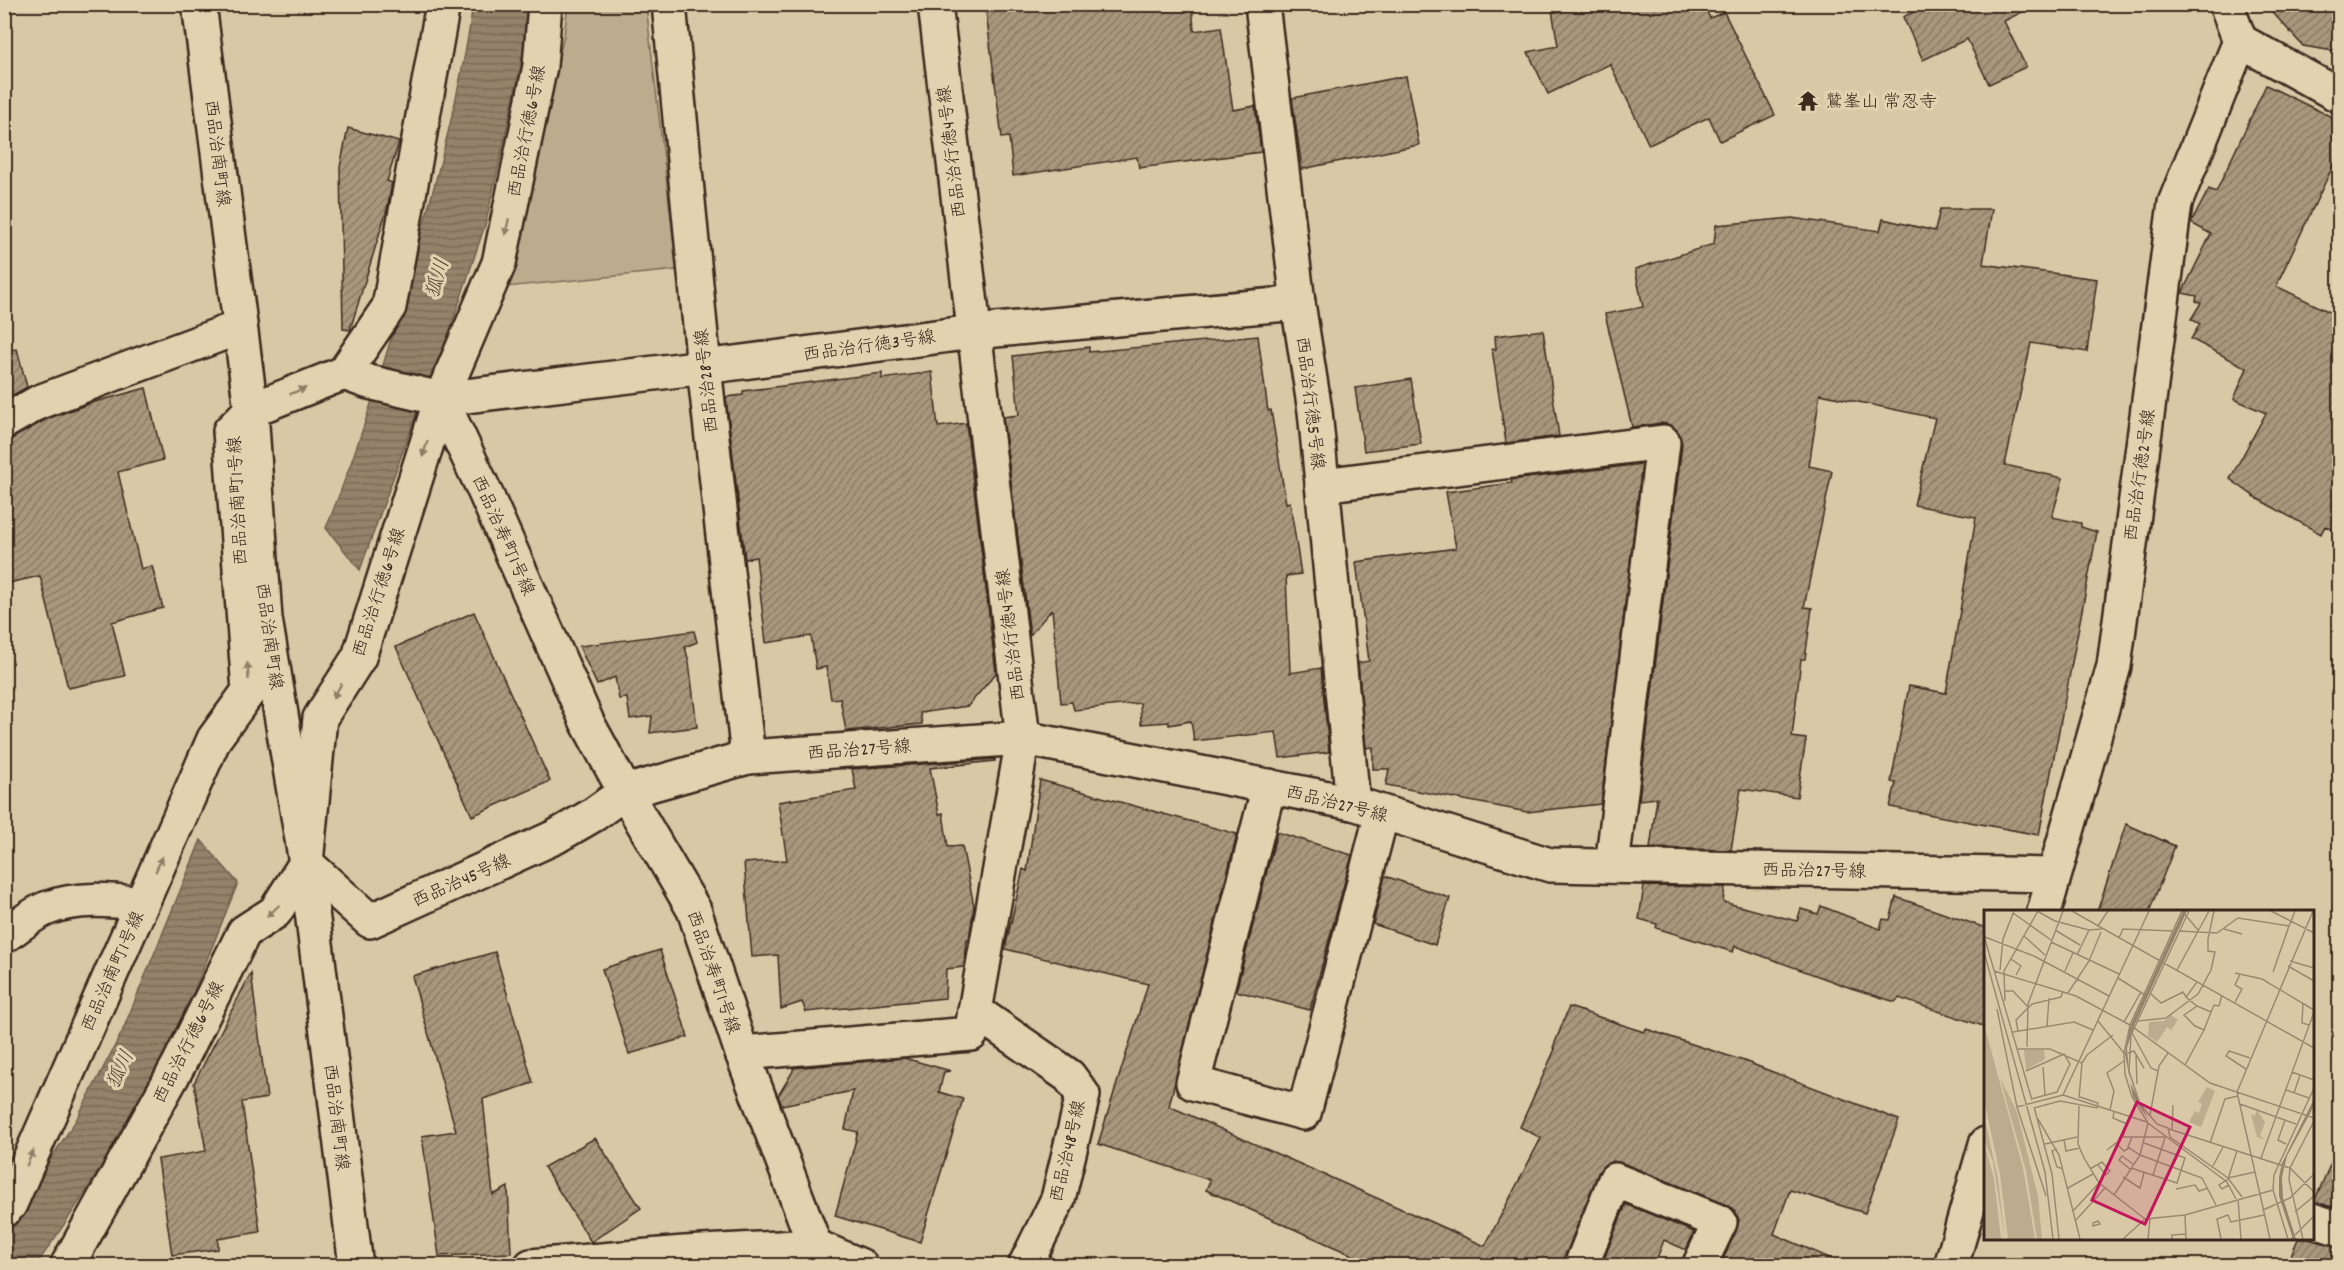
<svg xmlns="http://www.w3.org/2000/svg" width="2344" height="1270" font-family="Dekko,'Klee One',sans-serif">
  <defs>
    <pattern id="water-rules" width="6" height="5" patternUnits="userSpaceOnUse" patternTransform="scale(1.5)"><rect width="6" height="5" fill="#94836b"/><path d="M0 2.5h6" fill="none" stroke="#7a6b57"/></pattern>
    <pattern id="building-hatch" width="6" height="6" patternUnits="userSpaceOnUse" patternTransform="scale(1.5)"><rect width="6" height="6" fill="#a8977c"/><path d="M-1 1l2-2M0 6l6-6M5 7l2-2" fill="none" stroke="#8a7b65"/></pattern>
  </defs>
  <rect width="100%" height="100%" fill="#d9c8a6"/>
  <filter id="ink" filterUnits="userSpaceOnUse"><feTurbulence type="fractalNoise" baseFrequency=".0167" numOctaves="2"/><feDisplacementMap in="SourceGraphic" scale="12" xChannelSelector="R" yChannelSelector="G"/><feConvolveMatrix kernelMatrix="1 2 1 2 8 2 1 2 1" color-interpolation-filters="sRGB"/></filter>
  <g filter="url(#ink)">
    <path fill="#bcab8d" stroke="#7c6a56" stroke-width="1.5" d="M 568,5 L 646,5 L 677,270 L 505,287 L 564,35 Z"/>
    <g fill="url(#water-rules)" stroke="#705f4c" stroke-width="1.5">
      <path d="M 473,5 L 532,5 L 521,65 L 486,222 L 437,369 L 430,376 L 360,570 L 326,528 C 360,446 385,361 409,276 C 435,186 460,97 473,5 Z"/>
      <path d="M 201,840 L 238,883 C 217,933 198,986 174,1035 C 134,1115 88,1193 36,1265 L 5,1266 L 5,1228 L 75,1122 L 122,1032 Z"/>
    </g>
    <g fill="url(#building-hatch)" stroke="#3b2a1e" stroke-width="1.5">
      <path d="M 985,4 L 1192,4 L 1194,31 L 1221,27 L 1233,110 L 1255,106 L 1261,152 L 1139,168 L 1137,157 L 1013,176 L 1009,137 L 1002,138 Z"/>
      <path d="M 1551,4 L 1703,4 L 1710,18 L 1724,12 L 1775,115 L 1720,141 L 1709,117 L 1649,145 L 1610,64 L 1548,94 L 1528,52 L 1558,46 Z"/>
      <path d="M 1928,4 L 2038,4 L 2004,21 L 2026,67 L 1989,84 L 1967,39 L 1923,60 L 1903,17 Z"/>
      <path d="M 2265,4 L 2340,4 L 2340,52 L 2303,46 Z"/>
      <path d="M 1406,76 L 1419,145 L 1302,169 L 1292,98 Z"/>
      <path d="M 2266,85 L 2340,121 L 2340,151 L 2276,286 L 2340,317 L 2340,533 L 2325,526 L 2321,534 L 2258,499 L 2230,479 L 2266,413 L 2234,399 L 2247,368 L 2191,339 L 2200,324 L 2191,319 L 2201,303 L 2196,301 L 2197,296 L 2182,293 L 2211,234 L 2191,223 L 2209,189 L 2216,192 Z"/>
      <path d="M 348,128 L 399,142 L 387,181 L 392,183 L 387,209 L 350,330 L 343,329 L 340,167 Z"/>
      <path d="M 1940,209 L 1992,209 L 1983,264 L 2097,279 L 2087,352 L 2031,343 L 2005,465 L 2063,478 L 2052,517 L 2081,523 L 2081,527 L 2097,532 L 2039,835 L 1890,807 L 1896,783 L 1891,782 L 1909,686 L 1946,693 L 1976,517 L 1914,505 L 1935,418 L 1820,394 L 1809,466 L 1832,471 L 1804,607 L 1812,608 L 1805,659 L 1801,659 L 1792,737 L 1806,739 L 1797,797 L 1741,789 L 1731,850 L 1650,848 L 1657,798 L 1639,800 L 1682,444 L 1679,433 L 1671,425 L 1661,423 L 1632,427 L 1605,314 L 1643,307 L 1635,269 L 1714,244 L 1716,225 L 1792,218 L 1880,231 L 1883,219 L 1935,231 Z"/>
      <path d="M 1543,330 L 1559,436 L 1506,443 L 1492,349 L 1496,349 L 1495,336 Z"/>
      <path d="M 1258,336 L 1268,411 L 1271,410 L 1286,503 L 1290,502 L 1301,574 L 1286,576 L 1290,673 L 1321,668 L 1329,752 L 1280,758 L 1276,732 L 1194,741 L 1191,721 L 1169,725 L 1169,722 L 1141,724 L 1140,703 L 1074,710 L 1072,702 L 1061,703 L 1052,609 L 1030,635 L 1003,417 L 1019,415 L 1013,356 L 1089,347 L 1089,352 Z"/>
      <path d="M 17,349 L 27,387 L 4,400 L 4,351 Z"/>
      <path d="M 932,372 L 938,427 L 966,423 L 996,673 L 968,706 L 920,713 L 922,724 L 846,731 L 840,698 L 831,699 L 826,667 L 816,669 L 811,636 L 766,643 L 756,557 L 745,559 L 726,397 L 743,395 L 743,391 L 882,373 L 882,379 Z"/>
      <path d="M 1411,379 L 1421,444 L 1364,451 L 1355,388 Z"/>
      <path d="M 146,388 L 163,460 L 118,472 L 141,569 L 152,566 L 163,608 L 112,622 L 125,676 L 68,688 L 40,576 L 4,584 L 4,441 L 13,438 L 47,419 L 91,403 Z"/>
      <path d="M 1642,464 L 1601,804 L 1527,812 L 1386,785 L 1389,769 L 1373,769 L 1373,747 L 1366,748 L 1358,663 L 1369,661 L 1356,562 L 1456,548 L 1446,492 L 1512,483 L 1511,480 Z"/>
      <path d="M 474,612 L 550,781 L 472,816 L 396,647 Z"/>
      <path d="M 694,631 L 697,642 L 685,647 L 689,662 L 697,727 L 650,733 L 652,716 L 630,719 L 627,698 L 619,699 L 615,677 L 597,685 L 579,646 Z"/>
      <path d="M 995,759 L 995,761 L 930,768 L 939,814 L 943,813 L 948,847 L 962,846 L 974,906 L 969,940 L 967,939 L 964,967 L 946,969 L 945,998 L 806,1012 L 802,1002 L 781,1009 L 778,955 L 752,957 L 744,863 L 787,860 L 778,802 L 856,790 L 852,769 Z"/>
      <path d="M 1040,780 L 1237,834 L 1169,1106 L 1485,1246 L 1541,1138 L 1520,1127 L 1555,1049 L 1553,1048 L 1569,1007 L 1644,1032 L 1646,1029 L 1744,1061 L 1899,1120 L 1865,1213 L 1790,1190 L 1774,1234 L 1848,1266 L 1720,1266 L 1737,1229 L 1739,1220 L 1735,1210 L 1727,1205 L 1622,1163 L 1613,1161 L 1604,1165 L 1598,1173 L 1568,1249 L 1559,1266 L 1377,1266 L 1206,1190 L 1210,1180 L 1098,1144 L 1148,984 L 1005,949 L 1023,869 L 1027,871 Z"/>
      <path d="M 2126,824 L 2175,846 L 2149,912 L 2097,912 Z"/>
      <path d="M 1277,832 L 1352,855 L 1310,1010 L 1236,991 Z"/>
      <path d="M 1385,876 L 1450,898 L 1435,945 L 1373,924 Z"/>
      <path d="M 1644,886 L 1725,887 L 1723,902 L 1797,921 L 1801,909 L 1818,914 L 1821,906 L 1880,929 L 1883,919 L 1890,920 L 1896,897 L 1986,928 L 1986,1027 L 1899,998 L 1895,1002 L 1851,988 L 1735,946 L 1733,952 L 1656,928 L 1657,924 L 1639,919 Z"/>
      <path d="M 660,950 L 688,1037 L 629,1054 L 602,969 Z"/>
      <path d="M 495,952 L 533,1083 L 483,1099 L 493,1195 L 508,1187 L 511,1253 L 439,1256 L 422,1136 L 456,1131 L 412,976 Z"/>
      <path d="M 251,973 L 267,1098 L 242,1102 L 260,1232 L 218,1239 L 218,1249 L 172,1255 L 158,1159 L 206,1151 L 194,1083 Z"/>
      <path d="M 904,1058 L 951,1071 L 944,1072 L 939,1092 L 963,1099 L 920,1242 L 835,1216 L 858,1132 L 845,1129 L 853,1091 L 782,1105 L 778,1096 L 793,1071 L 793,1068 Z"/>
      <path d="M 595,1138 L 641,1208 L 591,1242 L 544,1167 Z"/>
      <path d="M 2340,1142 L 2340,1209 L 2314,1202 Z"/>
      <path d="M 1626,1204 L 1694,1232 L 1686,1250 L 1664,1240 L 1654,1266 L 1602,1264 Z"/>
      <path d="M 2298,1239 L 2308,1239 L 2340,1247 L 2340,1266 L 2286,1266 Z"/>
    </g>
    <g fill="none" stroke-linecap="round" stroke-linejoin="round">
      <g stroke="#3b2a1e" stroke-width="38">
        <g id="minor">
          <path d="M 669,4 L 704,367 L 748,757"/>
          <path d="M 1262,4 L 1298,303 L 1315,411 L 1353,803"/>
          <path d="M 2226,4 L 2240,41 L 2340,96"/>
          <path d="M 344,373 L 369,382 L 441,399 L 484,490 L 587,722 L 625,792 L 694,910 L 742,1053 L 815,1246 L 684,1253 L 531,1266"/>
          <path d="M 441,399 L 704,367 L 973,332 L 1298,303"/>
          <path d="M 4,422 L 39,402 L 240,327"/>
          <path d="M 1322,485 L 1663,442 L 1612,866"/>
          <path d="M 1269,786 L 1193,1083 L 1304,1113 L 1382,813"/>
          <path d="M 306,863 L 370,921 L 555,837 L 593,815 L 625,792 L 748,757 L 1023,738 L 1353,803 L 1550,865 L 2053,875"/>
          <path d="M 2044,912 L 2114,666 L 2175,203 L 2240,41"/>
          <path d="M 4,936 C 18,927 33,913 48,908 C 78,897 110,900 141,904"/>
          <path d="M 975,1011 L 1069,1076 L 1083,1095 L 1058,1199 L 1025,1266"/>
          <path d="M 742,1053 L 971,1034 L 1023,738 L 935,4"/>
          <path d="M 4,1210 L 10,1204 L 214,739 L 249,691 L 230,431 L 251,410 L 344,373 L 389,307 L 443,4"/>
          <path d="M 2312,1220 L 2340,1229"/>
          <path d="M 815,1246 L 861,1266"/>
          <path d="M 67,1266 L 179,1064 L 244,932 L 275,912 L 306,863 L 320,718 L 359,657 L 441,399 L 499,263 L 540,66 L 545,4"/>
          <path d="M 1581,1266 L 1615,1180 L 1720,1222 L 1699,1266"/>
          <path d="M 1951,1266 L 1986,1144"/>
        </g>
      </g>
      <g stroke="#3b2a1e" stroke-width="38">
        <path id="tertiary" d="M 199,4 L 251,410 L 265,619 L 306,863 L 356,1266"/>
      </g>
      <use href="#minor" stroke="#e3d2af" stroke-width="33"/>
      <use href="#tertiary" stroke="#e3d2af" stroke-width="33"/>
    </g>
    <defs><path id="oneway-solid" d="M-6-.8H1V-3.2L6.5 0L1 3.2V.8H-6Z" transform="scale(1.5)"/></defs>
    <g fill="#8f7e66">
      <use href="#oneway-solid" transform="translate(507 227) rotate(102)"/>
      <use href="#oneway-solid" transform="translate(298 391) rotate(-21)"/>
      <use href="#oneway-solid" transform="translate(425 449) rotate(108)"/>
      <use href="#oneway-solid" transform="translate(248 671) rotate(-94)"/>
      <use href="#oneway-solid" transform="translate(337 691) rotate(122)"/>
      <use href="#oneway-solid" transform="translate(159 864) rotate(-66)"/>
      <use href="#oneway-solid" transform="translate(273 911) rotate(136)"/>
      <use href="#oneway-solid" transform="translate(30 1158) rotate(-66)"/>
    </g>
  </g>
  <defs>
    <g id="temple-bare" transform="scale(1.62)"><path d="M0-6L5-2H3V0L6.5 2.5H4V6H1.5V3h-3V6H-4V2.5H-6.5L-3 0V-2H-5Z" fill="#3b2a1e" stroke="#e3d2af" stroke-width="2.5" paint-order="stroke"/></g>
  </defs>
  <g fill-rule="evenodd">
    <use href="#temple-bare" x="1808" y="101"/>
  </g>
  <g text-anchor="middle" stroke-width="6" stroke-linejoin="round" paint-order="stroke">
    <g font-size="18" fill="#3b2a1e" stroke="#e3d2af" text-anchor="start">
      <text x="1825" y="107">鷲峯山 常忍寺</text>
    </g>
    <g font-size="18" fill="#3b2a1e" stroke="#e3d2af">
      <text transform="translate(526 131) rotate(-79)" y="6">西品治行徳6号線</text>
      <text transform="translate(951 152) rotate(-97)" y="6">西品治行徳4号線</text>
      <text transform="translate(218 153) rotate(83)" y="6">西品治南町線</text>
      <text transform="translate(869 345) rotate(-8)" y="6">西品治行徳3号線</text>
      <text transform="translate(706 381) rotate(-96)" y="6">西品治28号線</text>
      <text transform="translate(1311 403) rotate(83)" y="6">西品治行徳5号線</text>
      <text transform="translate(2139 475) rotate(-82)" y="6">西品治行徳2号線</text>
      <text transform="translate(237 501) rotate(-93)" y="6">西品治南町1号線</text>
      <text transform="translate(504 535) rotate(66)" y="6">西品治寿町1号線</text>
      <text transform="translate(378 592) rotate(-72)" y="6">西品治行徳6号線</text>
      <text transform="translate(1010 635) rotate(-97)" y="6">西品治行徳4号線</text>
      <text transform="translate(270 636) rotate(82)" y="6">西品治南町線</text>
      <text transform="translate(859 749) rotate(-4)" y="6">西品治27号線</text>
      <text transform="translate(1337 803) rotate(14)" y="6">西品治27号線</text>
      <text transform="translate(1814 870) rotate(1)" y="6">西品治27号線</text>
      <text transform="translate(461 880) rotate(-24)" y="6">西品治45号線</text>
      <text transform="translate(112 971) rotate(-66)" y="6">西品治南町1号線</text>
      <text transform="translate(714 972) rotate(71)" y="6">西品治寿町1号線</text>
      <text transform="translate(188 1042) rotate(-63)" y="6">西品治行徳6号線</text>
      <text transform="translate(337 1117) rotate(83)" y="6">西品治南町線</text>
      <text transform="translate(1067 1151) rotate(-77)" y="6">西品治48号線</text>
    </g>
    <g font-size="20" font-style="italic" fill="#514031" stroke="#e3d2af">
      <text transform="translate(436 278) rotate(-74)" y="7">狐川</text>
      <text transform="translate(119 1069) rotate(-65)" y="7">狐川</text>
    </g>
  </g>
  <g transform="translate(1984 910)">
    <rect width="330" height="330" fill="#d9c8a6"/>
    <path d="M 16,168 L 33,202 L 54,286 L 58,329 L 53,329 L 42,261 ZM 0,205 L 14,269 L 21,329 L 9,252 L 0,230 Z" fill="#bcab8d"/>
    <path d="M 0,232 L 10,269 L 17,329 L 0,329 Z" fill="#bcab8d"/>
    <path d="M 187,105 L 194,110 L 187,120 L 183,117 L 173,132 L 164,126 L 165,112 L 180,111 ZM 223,177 L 231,181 L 217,217 L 205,212 L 211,201 L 215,203 L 218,194 L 214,192 Z" fill="#bcab8d"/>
    <path d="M 0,114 L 39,258 L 51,329 L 24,329 L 16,264 L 0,190 ZM 40,140 L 60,140 L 61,149 L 42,160 ZM 273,200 L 281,212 L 276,226 L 282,230 L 273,227 L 267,204 L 271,206 Z" fill="#bcab8d"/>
    <path d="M 199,1 L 203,1 L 150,116 L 143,138 L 146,172 L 165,210 L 149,187 L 141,144 L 145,119 ZM 330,189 L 330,196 L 303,246 L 298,267 L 299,288 L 312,329 L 309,329 L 295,286 L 295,267 L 298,253 Z" fill="#94836b"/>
    <path fill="none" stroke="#9a8970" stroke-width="1.5" d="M 53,1 L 71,11 L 105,20 L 118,19M 88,1 L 330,138M 205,1 L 147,125 L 145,161 L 156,194 L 173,214 L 184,218 L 186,227 L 244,268 L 258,287M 287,1 L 330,23M 29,3 L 67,30M 114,16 L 124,1M 240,19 L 258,24M 71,20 L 96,35M 214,20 L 198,1 L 146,115 L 140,143 L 141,164 L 148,187 L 164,213 L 243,272 L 252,289M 195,21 L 233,23 L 254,8 L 305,16 L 311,1M 0,26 L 48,190M 40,26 L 61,45M 1,27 L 50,46 L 125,86M 135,28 L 139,19 L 189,21M 67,32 L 135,64M 0,42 L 61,262 L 69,329M 93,45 L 105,20M 27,49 L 37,56 L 32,65M 306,51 L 330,58M 304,56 L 330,71M 16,60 L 19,29 L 30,1M 193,60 L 225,1M 10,61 L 92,86 L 146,115 L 226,173 L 330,208M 81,61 L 89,43M 289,62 L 305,16M 251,63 L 278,69 L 330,100M 134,68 L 161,85M 213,72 L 202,87 L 213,96 L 227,102 L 230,95 L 235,96 L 238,85M 21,81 L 29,81 L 44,97M 84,83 L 105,51 L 117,22M 166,83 L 177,93 L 199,82 L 202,87M 21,91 L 20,61 L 54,1M 251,92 L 258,79 L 251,75 L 256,64M 319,93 L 318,113 L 325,115M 213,96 L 200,105 L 211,116 L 220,120 L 227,102M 13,99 L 33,197 L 62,286M 114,111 L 140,143M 154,111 L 182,108 L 214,84 L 227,60 L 231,42 L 224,41 L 224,29 L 230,1M 140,112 L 157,82M 63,116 L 65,88M 34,121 L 32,110 L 48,94 L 77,87 L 79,81M 29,122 L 90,112 L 109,120M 148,123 L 167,158 L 174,161M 43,137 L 44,94 L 79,1M 34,139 L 66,139 L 98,153 L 103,145 L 129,125M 144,143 L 150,141 L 160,158M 152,145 L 153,174M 201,155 L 220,120M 59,157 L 61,185M 262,159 L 242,146 L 245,141 L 266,148M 42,161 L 80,144 L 86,154 L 73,182 L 47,189M 308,162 L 330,170M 302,180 L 325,188M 310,183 L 316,165M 79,185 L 163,212M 95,188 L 98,153M 95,194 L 94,234 L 100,248 L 115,273 L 161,309M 256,194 L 312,214M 33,197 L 79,185 L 165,1M 50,197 L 68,264 L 75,329M 50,198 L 76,191 L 113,198 L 114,193 L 96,187M 126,200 L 130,181 L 123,163 L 140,151M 130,202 L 129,208 L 143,214 L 139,227 L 182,227M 166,205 L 175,156 L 184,143M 54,209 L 75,245 L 96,329M 301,210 L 294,230 L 302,234M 185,219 L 306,258 L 330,282M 188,221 L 189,195M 148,227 L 144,237 L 156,245 L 218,268 L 232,295M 80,230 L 82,241 L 96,238M 226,233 L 241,189 L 254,186M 61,234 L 93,227M 73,239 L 68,241 L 73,257 L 79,259M 123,240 L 132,233 L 140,241 L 145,238M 277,248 L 330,102M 229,256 L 239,237M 147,258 L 193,273 L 201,248 L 160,233M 106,259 L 118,252 L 126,261 L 122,265 L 114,255M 146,259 L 135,250 L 138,246 L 149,254M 169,265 L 181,228M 139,267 L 156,278 L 160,263M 244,268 L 271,262M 245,275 L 238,279 L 235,275 L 244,269 L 253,241M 84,278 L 109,264M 192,279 L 211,275 L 215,281 L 224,278M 130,285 L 156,245 L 164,213M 254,289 L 257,329M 279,300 L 306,288 L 330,264M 89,301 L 115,273M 311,302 L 330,286M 201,305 L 202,329M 92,310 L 121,278M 114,311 L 116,314 L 109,316 L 109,313 ZM 139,329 L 161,309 L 201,305 L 289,280M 164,329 L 166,309M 188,329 L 188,325 L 202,324M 237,329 L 233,309 L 244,305 L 247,312 L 280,305M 286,329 L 253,182 L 329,1M 304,329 L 289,280 L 290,265 L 330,178M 307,329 L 330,306M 319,329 L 305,270 L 306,258 L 330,211"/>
    <path fill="#c2185b" fill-opacity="0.15" stroke="#c2185b" stroke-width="3" d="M 153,192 L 206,217 L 161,314 L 108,290 Z"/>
    <rect width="330" height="330" fill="none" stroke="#3b2a1e" stroke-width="3"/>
  </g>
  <rect width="2344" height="1270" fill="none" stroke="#e3d2af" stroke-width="24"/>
  <rect x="12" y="12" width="2320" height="1246" fill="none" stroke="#3b2a1e" stroke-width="2" filter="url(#ink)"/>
</svg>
